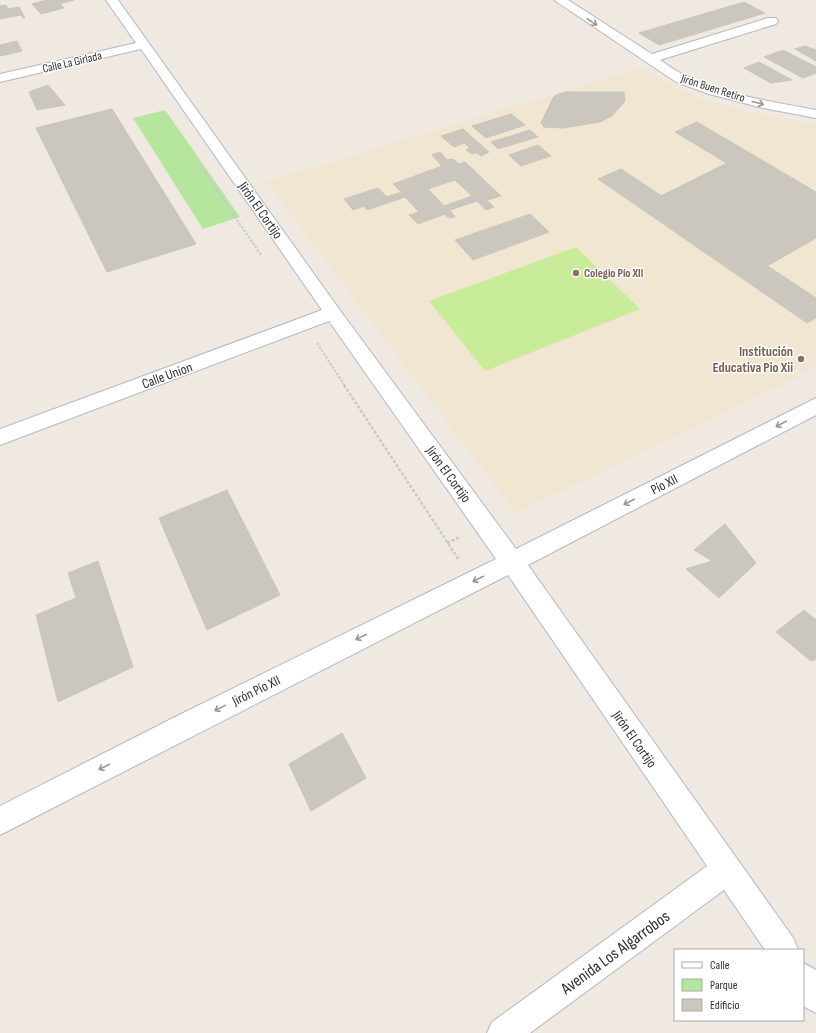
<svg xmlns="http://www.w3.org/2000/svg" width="816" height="1033" font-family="'Sofia Sans Condensed',sans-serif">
  <rect width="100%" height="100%" fill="#efe9e1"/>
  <path fill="#f0e6d1" d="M 642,67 L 670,85 L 699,98 L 743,111 L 816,124 L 816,364 L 794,379 L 516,513 L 266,182 Z"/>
  <path fill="#b6e59e" d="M 165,110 L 240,217 L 203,229 L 133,118 Z"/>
  <path fill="#c9ec9a" d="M 576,247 L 640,309 L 485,371 L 429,301 Z"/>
  <g fill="#cbc7bf" stroke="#cbc5ba" fill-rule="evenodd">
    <path d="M 47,0 L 74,0 L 60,4 L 64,8 L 41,14 L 32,4 Z"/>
    <path d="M 744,2 L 765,13 L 659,45 L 639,33 Z"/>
    <path d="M 6,5 L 8,9 L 19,7 L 25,18 L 23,18 L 21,15 L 0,19 L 0,6 Z"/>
    <path d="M 17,41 L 22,51 L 0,56 L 0,45 Z"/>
    <path d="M 805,46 L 816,50 L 816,61 L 795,49 Z"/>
    <path d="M 783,50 L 816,67 L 816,73 L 803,78 L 764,57 Z"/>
    <path d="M 759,62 L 792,80 L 771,83 L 744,68 Z"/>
    <path d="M 48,85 L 65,105 L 37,110 L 29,92 Z"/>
    <path d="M 566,92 L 624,92 L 625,101 L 612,116 L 600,122 L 563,128 L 544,127 L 541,123 L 553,98 L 556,95 Z"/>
    <path d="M 112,109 L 196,244 L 107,272 L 36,128 Z"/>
    <path d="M 511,114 L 525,125 L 486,138 L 472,126 Z"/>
    <path d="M 697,122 L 816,192 L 816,217 L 675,132 Z"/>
    <path d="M 463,129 L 489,152 L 481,156 L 477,153 L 472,154 L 466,150 L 470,148 L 464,143 L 454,147 L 441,136 Z"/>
    <path d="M 530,130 L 538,137 L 498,149 L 491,142 Z"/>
    <path d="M 538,145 L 551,156 L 521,166 L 509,155 Z"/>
    <path d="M 440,152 L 447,160 L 453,159 L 459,164 L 465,162 L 501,196 L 487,200 L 494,207 L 486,210 L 477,201 L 450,210 L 455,217 L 448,218 L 445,214 L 418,224 L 409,215 L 419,212 L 405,197 L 367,210 L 364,206 L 353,210 L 344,199 L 378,188 L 387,197 L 401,192 L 393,184 L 442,166 L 432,155 ZM 455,180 L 472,196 L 444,206 L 428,189 Z"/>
    <path d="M 727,163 L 816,217 L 816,238 L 767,266 L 661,196 Z"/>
    <path d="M 621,169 L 816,298 L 816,318 L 807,323 L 598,179 Z"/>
    <path d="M 530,214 L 549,232 L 473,260 L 455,240 Z"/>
    <path d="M 227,490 L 280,595 L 207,630 L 159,518 Z"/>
    <path d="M 725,524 L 756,563 L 719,598 L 686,569 L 712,561 L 694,550 Z"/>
    <path d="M 98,561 L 133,667 L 58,702 L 36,615 L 76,598 L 68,573 Z"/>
    <path d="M 804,610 L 816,620 L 816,659 L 811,661 L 776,632 Z"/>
    <path d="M 342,733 L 366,778 L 311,811 L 289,764 Z"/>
  </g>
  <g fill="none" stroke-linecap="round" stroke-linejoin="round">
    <g stroke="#b4b7c1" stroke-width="2">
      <g id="minor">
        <path d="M 106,0 L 118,0 L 339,309 L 516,549 L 816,398 L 816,415 L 528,565 L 794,939 L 798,950 L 765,950 L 724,890 L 530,1033 L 487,1033 L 492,1022 L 707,866 L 508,575 L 0,835 L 0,806 L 177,716 L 496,559 L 329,321 L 0,445 L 0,429 L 322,310 L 141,49 L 0,82 L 0,74 L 136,43 Z"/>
        <path d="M 554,0 L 568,0 L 652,54 L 768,18 L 776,18 L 778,21 L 776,24 L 660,60 C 668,65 677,72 686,76 C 724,95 774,102 816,110 L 816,118 L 763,108 L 709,94 L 676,82 Z"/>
        <path d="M 803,963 L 816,970 L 816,1013 L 803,1006 Z"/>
      </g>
    </g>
    <path stroke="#c9c9c9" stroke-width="1.5" stroke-dasharray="2 1" stroke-linecap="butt" d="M 198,163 L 202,168"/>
    <g stroke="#c9c9c9" stroke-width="2" stroke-dasharray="2.5 1.5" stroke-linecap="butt">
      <path d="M 201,167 L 261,255"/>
      <path d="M 317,343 L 345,386"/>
    </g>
    <g stroke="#c9c9c9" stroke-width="2.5" stroke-dasharray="3 2" stroke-linecap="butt">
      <path d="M 344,385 L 459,560"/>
      <path d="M 447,543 L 460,537"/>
    </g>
    <use href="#minor" fill="#fff" fill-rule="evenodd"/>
  </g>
  <defs><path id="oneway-shaft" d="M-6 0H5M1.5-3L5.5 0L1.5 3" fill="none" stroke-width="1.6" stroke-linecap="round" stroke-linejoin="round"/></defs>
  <g stroke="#969696">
    <use href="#oneway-shaft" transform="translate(592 22) rotate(34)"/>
    <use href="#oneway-shaft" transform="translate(758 103) rotate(15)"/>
    <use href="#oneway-shaft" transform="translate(781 424) rotate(153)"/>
    <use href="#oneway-shaft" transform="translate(629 502) rotate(153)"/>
    <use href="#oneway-shaft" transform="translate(478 579) rotate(153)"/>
    <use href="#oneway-shaft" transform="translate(361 637) rotate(154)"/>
    <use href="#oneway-shaft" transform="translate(220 708) rotate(154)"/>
    <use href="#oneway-shaft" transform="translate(104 767) rotate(153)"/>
  </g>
  <g fill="#8d6e63" stroke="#fff" stroke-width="1.5">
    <circle cx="576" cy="273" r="4"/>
    <circle cx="801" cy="359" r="4"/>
  </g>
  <g text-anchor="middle" stroke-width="3" stroke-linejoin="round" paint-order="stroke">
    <g font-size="12" fill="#2e2e2e" stroke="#fff">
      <text transform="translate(72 62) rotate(-13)" y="4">Calle La Girlada</text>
      <text transform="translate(713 88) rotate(18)" y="4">Jirón Buen Retiro</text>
    </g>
    <g font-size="12" font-weight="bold" fill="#785e54" stroke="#fff" text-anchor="start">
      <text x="584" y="277">Colegio Pío XII</text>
    </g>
    <g font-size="14" fill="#2e2e2e" stroke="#fff">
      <text transform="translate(261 210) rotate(55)" y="5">Jirón El Cortijo</text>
      <text transform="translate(167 375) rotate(-20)" y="5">Calle Union</text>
      <text transform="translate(449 474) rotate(54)" y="5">Jirón El Cortijo</text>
      <text transform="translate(664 484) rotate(-27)" y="5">Pío XII</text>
      <text transform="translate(256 690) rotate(-26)" y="5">Jirón Pío XII</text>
      <text transform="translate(635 739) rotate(55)" y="5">Jirón El Cortijo</text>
    </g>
    <g font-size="14" font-weight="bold" fill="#785e54" stroke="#fff" text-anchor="end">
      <text x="793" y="356">Institución<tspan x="793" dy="16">Educativa Pio Xii</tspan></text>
    </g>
    <g font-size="17" fill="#2e2e2e" stroke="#fff">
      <text transform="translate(615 952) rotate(-36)" y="6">Avenida Los Algarrobos</text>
    </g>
  </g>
  <rect x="674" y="949" width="130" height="72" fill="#ffffff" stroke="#ababab"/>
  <rect x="682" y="962" width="20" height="6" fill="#ffffff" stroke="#ababab"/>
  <text x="710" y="969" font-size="12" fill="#2e2e2e">Calle</text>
  <rect x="682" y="979" width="20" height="12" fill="#b6e59e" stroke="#ababab"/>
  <text x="710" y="989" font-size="12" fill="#2e2e2e">Parque</text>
  <rect x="682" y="999" width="20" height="12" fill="#cbc7bf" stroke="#ababab"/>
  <text x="710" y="1009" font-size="12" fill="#2e2e2e">Edificio</text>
</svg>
